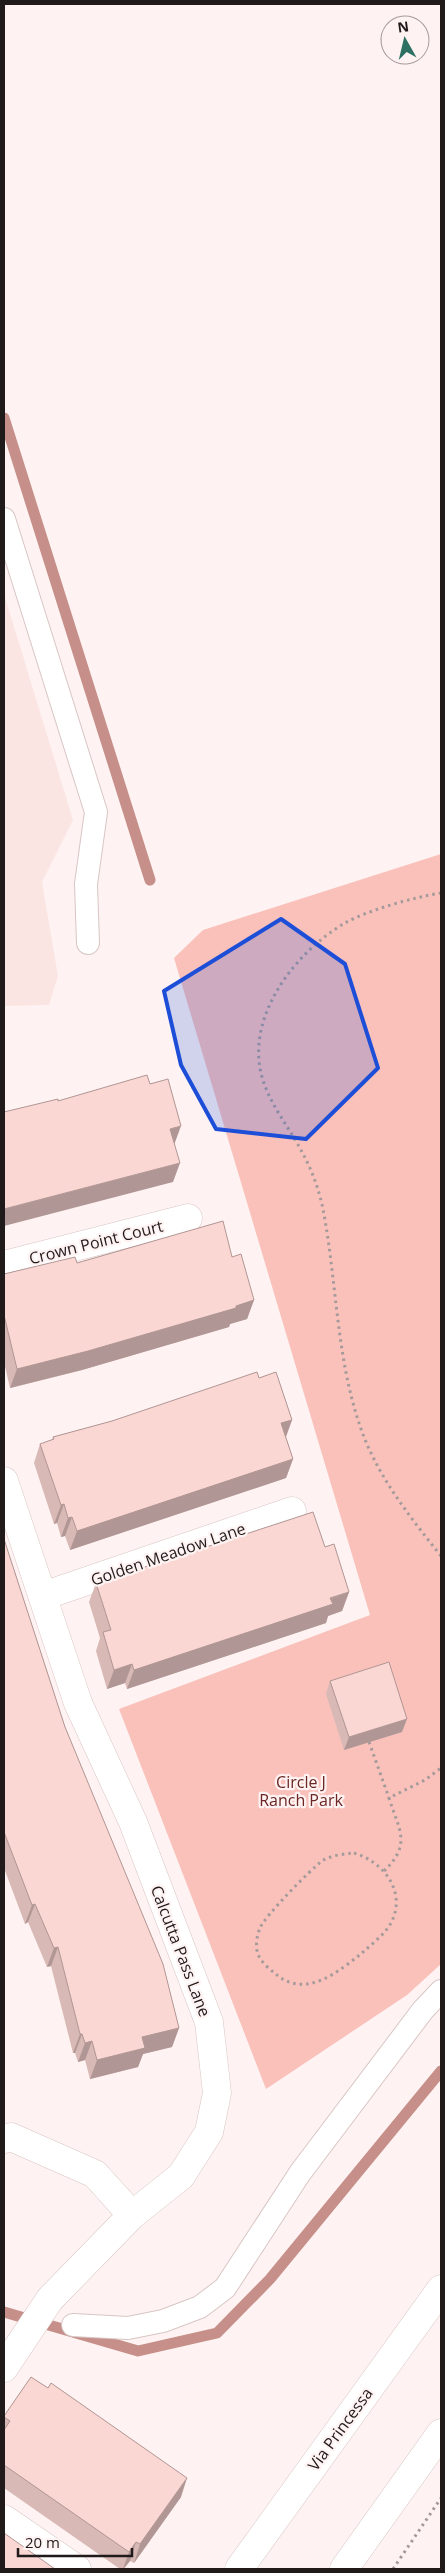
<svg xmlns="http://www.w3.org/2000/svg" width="445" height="2573" font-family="'Open Sans',sans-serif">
  <rect width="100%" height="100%" fill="#fef3f2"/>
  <path fill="#fbe5e3" d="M 4,594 L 73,820 L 42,882 L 58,976 L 49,1005 L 4,1006 Z"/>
  <path fill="#fac1bb" d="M 441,854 L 441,1964 L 407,1995 L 266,2089 L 119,1709 L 370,1615 L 174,958 L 203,930 Z"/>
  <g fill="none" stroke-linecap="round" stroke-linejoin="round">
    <g stroke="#c68f89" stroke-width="11">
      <path d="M 4,418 L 150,880"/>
      <path d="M 4,2312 L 138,2351 L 217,2333 L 270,2279 L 441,2071"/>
    </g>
    <g stroke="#d8c6c4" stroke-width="24">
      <g id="service">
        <path d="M 4,519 L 96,812 L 86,884 L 88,943"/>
        <path d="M 73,2325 L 128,2328 L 163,2321 L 200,2307 L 225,2288 L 300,2173 L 423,2010 L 441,1991"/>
      </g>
    </g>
    <g stroke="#d8c6c4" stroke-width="29">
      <g id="minor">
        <path d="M 4,1265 L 188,1218"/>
        <path d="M 4,1481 L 78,1703 L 133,1822 L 209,2022 L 217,2093 L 209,2132 L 181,2176 L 132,2215 L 50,2299 L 4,2368"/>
        <path d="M 43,1596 L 292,1511"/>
        <path d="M 4,2139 L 11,2137 L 95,2174 L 132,2215"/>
        <path d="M 4,2519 L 77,2569"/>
      </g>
    </g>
    <g stroke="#d8c6c4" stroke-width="29">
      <g id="tertiary">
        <path d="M 239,2569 L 441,2289"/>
        <path d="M 344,2569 L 441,2433"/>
      </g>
    </g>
    <g stroke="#a49a9a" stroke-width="3" stroke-dasharray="2.5 4" stroke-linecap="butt">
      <path d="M 441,893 C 415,897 368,910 345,923 C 295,952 245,1017 262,1077 C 270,1105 289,1127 302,1152 C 312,1170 319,1190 323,1209 C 337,1282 336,1358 361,1429 C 378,1477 410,1517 441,1556"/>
      <path d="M 369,1742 L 389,1798"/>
      <path d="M 354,1853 C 384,1862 407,1892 391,1923 C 384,1935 372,1944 362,1953 C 339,1971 308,1998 278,1976 C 271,1970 261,1963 258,1954 C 255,1946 257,1935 260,1928 C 264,1917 311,1869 322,1861 C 331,1855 344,1854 354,1853 Z"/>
      <path d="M 384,1871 C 412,1844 399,1830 389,1798 L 425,1780 L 441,1768"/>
      <path d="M 393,2569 L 441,2498"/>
    </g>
    <use href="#service" stroke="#fff" stroke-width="22"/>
    <use href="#minor" stroke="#fff" stroke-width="28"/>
    <use href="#tertiary" stroke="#fff" stroke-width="28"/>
  </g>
  <g fill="#d8b9b5">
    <path d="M 232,1257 L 254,1300 L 247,1319 L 230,1324 L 229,1327 L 82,1370 L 10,1388 L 4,1362 L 4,1274 L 77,1263 Z"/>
    <path d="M 259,1378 L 292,1420 L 286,1437 L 293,1459 L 286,1478 L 70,1550 L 65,1536 L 61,1537 L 57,1523 L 54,1524 L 34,1463 L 40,1444 L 52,1440 L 53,1437 L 112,1421 Z"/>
    <path d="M 4,1539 L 65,1727 L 179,2028 L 172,2047 L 143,2054 L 138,2067 L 90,2079 L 85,2060 L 78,2062 L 75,2053 L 73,2053 L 51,1966 L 47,1967 L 28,1922 L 25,1924 L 4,1868 Z"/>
    <path d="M 325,1547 L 349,1592 L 342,1611 L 328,1616 L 326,1623 L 127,1689 L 125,1683 L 107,1689 L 96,1651 L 100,1638 L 89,1602 L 96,1583 Z"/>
    <path d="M 330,1681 L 402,1732 L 344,1750 L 326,1694 Z"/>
    <path d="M 4,2416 L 181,2497 L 134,2563 L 130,2561 L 124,2569 L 120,2569 L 4,2488 Z"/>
  </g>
  <g fill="#b09694">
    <path d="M 181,1126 L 174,1145 L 170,1129 Z"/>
    <path d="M 180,1163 L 173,1182 L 4,1226 L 4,1209 Z"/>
    <path d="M 254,1300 L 247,1319 L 230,1324 L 229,1327 L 82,1370 L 10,1388 L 17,1369 Z"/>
    <path d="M 292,1420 L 285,1439 L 281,1423 Z"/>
    <path d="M 293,1459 L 286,1478 L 70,1550 L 77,1531 Z"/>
    <path d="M 64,1504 L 57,1523 L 54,1524 L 61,1505 Z"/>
    <path d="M 72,1517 L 65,1536 L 61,1537 L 68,1518 Z"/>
    <path d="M 349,1592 L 342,1611 L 328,1616 L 326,1623 L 127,1689 L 134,1670 Z"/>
    <path d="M 132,1664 L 125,1683 L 107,1689 L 114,1670 Z"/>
    <path d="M 407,1719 L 402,1732 L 344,1750 L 349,1737 Z"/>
    <path d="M 35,1904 L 28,1922 L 25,1924 L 32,1905 Z"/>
    <path d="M 58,1947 L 51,1966 L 47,1967 L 54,1948 Z"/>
    <path d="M 179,2028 L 172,2047 L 143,2054 L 138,2067 L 90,2079 L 97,2060 L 142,2037 Z"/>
    <path d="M 80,2034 L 82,2034 L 75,2053 L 73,2053 Z"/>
    <path d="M 92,2041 L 85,2060 L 78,2062 L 85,2043 Z"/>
    <path d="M 187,2478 L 181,2497 L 134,2563 L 140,2544 Z"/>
    <path d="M 136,2542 L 130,2561 L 123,2569 L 129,2552 Z"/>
  </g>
  <g fill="#fbd7d3" stroke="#b09694">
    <path d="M 147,1075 L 150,1084 L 168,1079 L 181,1126 L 170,1129 L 180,1163 L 4,1209 L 4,1112 L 58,1099 L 58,1101 Z"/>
    <path d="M 223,1221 L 232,1257 L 241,1254 L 254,1300 L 236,1306 L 236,1308 L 88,1351 L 17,1369 L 4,1315 L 4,1274 L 75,1257 L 77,1263 Z"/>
    <path d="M 257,1372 L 259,1378 L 276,1372 L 292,1420 L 281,1423 L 293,1459 L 77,1531 L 72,1517 L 68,1518 L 64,1504 L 61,1505 L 40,1444 L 54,1439 L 53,1437 L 112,1421 Z"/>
    <path d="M 313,1512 L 325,1547 L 334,1544 L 349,1592 L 330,1598 L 333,1604 L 134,1670 L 132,1664 L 114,1670 L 103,1632 L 111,1630 L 96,1583 Z"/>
    <path d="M 4,1539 L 65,1727 L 163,1964 L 179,2028 L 142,2037 L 145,2048 L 97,2060 L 92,2041 L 85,2043 L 82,2034 L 80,2034 L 58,1947 L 54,1948 L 35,1904 L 32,1905 L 4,1832 Z"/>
    <path d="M 389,1662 L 407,1719 L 349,1737 L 330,1681 Z"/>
    <path d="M 31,2377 L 48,2388 L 51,2383 L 187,2478 L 140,2544 L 136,2542 L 129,2552 L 4,2465 L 4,2430 L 10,2421 L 4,2417 L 4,2416 Z"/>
    <path d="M 4,2533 L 55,2569 L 4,2569 Z"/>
  </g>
  <path fill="#1d4ed8" fill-opacity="0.2" stroke="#1d4ed8" stroke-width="4" stroke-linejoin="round" d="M 281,919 L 345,964 L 378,1068 L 306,1139 L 216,1129 L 181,1065 L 164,991 Z"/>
  <g text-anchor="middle" stroke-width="4.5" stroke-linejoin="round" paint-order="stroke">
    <g font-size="16" fill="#211a1a" stroke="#fef3f2">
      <text transform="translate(96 1242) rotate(-14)" y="6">Crown Point Court</text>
      <text transform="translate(168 1554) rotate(-19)" y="6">Golden Meadow Lane</text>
      <text transform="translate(181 1951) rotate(69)" y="6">Calcutta Pass Lane</text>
      <text transform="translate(340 2429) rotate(-54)" y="6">Via Princessa</text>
    </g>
    <g font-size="16" fill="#6b2724" stroke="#fef3f2">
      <text x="301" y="1788">Circle J<tspan x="301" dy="18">Ranch Park</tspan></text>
    </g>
  </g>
  <rect width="445" height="2573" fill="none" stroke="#211a1a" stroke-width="10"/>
  <g transform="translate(405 40) rotate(352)"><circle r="24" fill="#fef3f2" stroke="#a69c9c"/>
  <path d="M0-4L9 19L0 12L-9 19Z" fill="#2e7162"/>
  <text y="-8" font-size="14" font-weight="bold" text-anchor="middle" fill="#211a1a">N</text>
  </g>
  <path d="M18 2548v8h114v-8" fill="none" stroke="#211a1a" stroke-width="2.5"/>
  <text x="25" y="2548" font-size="15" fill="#211a1a" stroke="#fef3f2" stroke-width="4" paint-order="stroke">20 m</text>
</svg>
